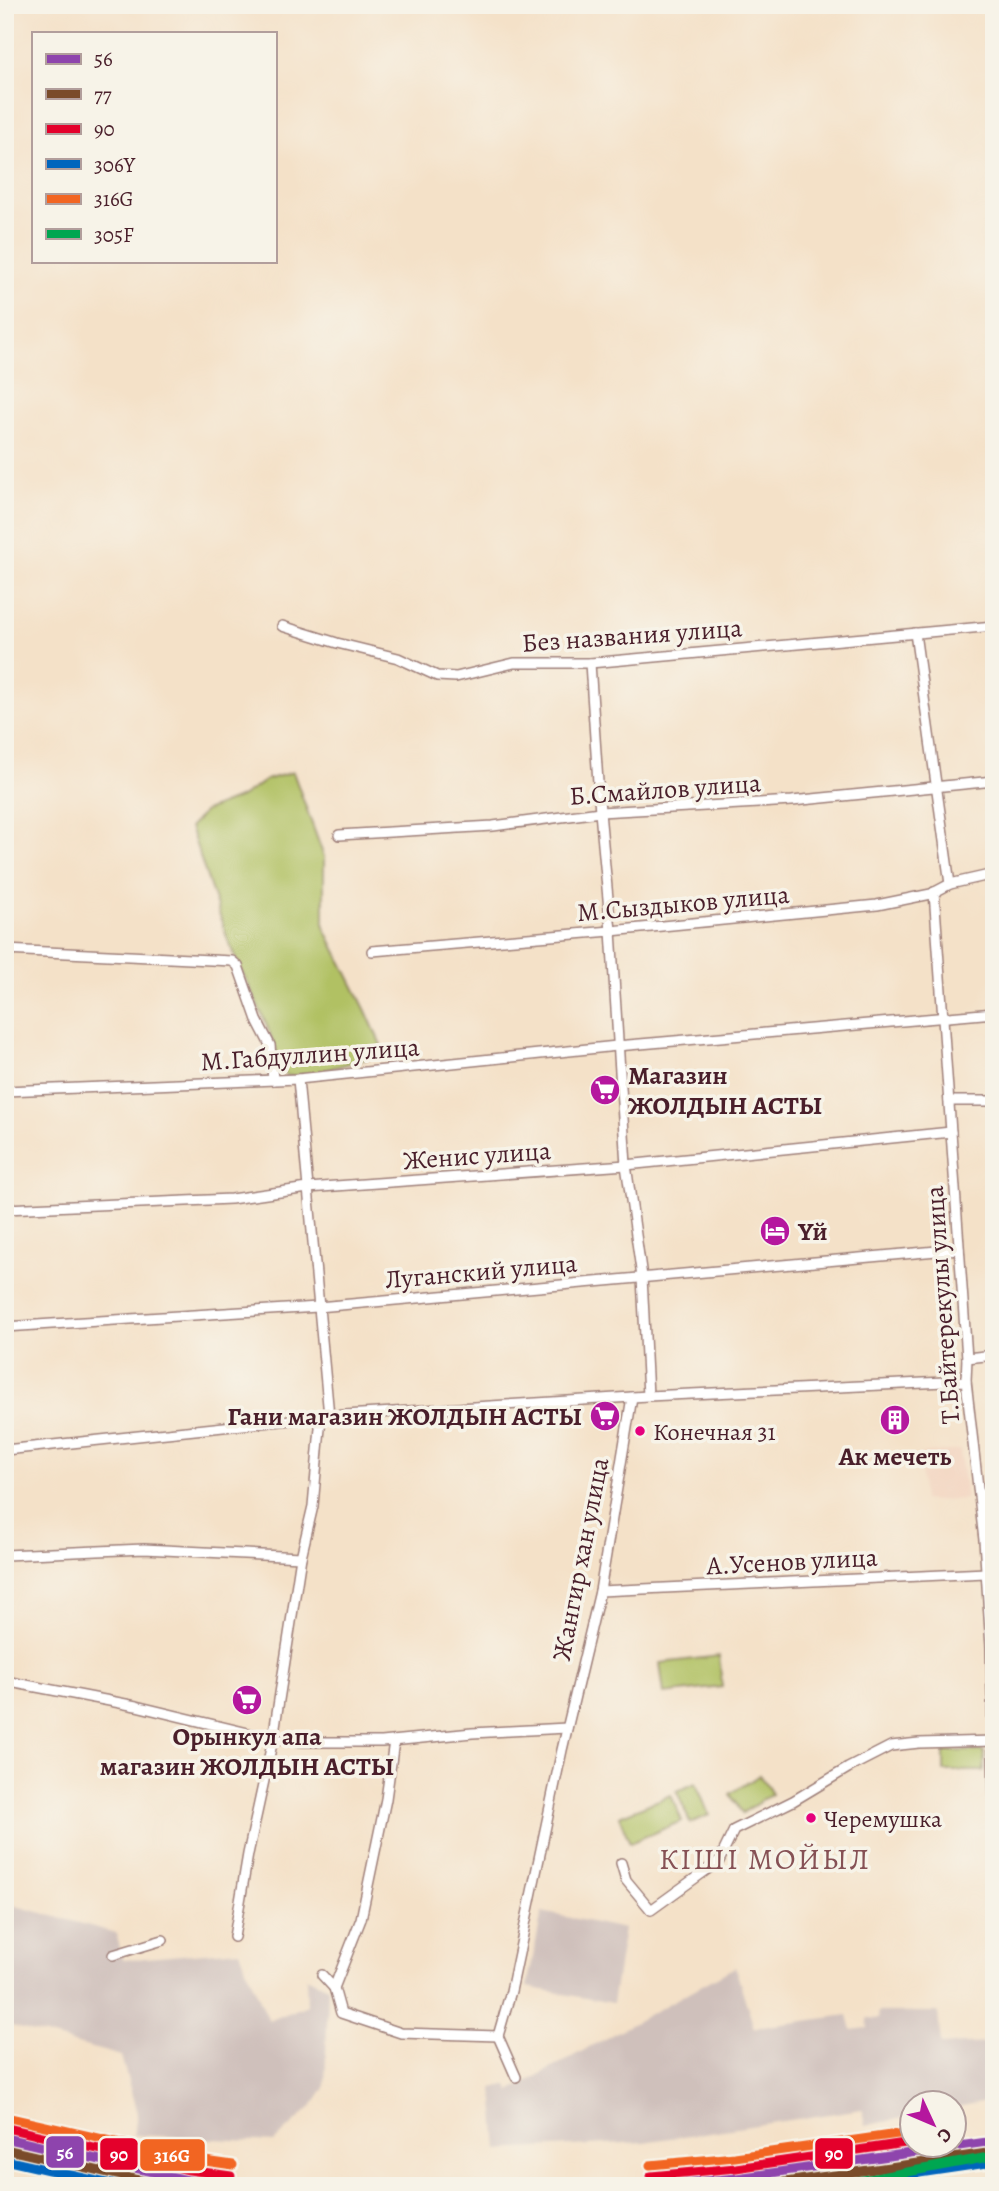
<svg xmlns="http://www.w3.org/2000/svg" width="999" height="2191" font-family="Alegreya,serif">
  <rect width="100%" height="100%" fill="#f7f3e8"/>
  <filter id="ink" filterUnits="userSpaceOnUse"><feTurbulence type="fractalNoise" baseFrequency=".0143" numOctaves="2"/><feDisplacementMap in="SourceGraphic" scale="14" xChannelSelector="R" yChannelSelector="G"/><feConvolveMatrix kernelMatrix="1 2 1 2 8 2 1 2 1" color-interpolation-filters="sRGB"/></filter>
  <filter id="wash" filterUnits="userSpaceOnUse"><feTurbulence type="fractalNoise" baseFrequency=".00686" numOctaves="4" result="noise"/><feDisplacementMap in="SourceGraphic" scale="28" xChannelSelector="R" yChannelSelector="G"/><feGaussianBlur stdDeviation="1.57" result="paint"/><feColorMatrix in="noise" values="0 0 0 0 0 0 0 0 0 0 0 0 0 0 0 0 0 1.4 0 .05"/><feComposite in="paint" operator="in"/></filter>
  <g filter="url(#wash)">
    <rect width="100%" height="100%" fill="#f4e1c8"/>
    <path fill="#f3d4bf" d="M 960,1450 L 966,1499 L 932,1501 L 923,1500 L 919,1454 Z"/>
    <g fill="#cfc0bb">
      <path d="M 5,1903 L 116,1933 L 123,1960 L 240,1950 L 246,1968 L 269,2021 L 307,2005 L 306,1977 L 328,1987 L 325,2088 L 312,2106 L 274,2142 L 134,2135 L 137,2113 L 121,2056 L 5,2024 Z"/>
      <path d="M 542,1912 L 624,1929 L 612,2003 L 527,1987 Z"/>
      <path d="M 735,1967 L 754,2028 L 848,2015 L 852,2030 L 868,2028 L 867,2018 L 879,2019 L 878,2012 L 938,2012 L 941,2045 L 991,2043 L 994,2066 L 994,2099 L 954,2108 L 954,2104 L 912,2104 L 911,2116 L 865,2126 L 862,2109 L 644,2142 L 498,2150 L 493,2088 L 508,2085 L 510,2091 Z"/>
    </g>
    <g fill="#b1c164" stroke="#7e7048" stroke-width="2">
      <path d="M 293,772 L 324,857 L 324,927 L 366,1011 L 385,1054 L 305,1075 L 286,1076 L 265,1021 L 229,943 L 190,827 L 205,811 L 241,797 L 266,780 Z"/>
      <path d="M 719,1656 L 722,1687 L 664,1694 L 660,1663 Z"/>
      <rect x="944" y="1751" width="40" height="20"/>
      <path d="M 760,1775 L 772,1794 L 742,1813 L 730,1794 Z"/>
      <path d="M 696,1783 L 709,1815 L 690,1823 L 677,1791 Z"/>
      <path d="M 671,1795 L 682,1821 L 630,1843 L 619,1816 Z"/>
    </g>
  </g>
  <g filter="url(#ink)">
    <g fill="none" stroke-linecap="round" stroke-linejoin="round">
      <g stroke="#9f807a" stroke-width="12">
        <g id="street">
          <path d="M 282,626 L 337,643 L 398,658 L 437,676 L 456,677 L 514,663 L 590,663 L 994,626"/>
          <path d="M 915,633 L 950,884"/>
          <path d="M 590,663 L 600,812 L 611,931 L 626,1165 L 642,1277 L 648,1396"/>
          <path d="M 339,835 L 493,826 L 600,812 L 792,801 L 994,781"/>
          <path d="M 934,892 L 967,1358 L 966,1381 L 984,1540 L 991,1647 L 994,1799"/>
          <path d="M 5,950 L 232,961 L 238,966 L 257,1020 L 270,1045 L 273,1080"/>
          <path d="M 372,951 L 611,931 L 877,905 L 931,894 L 950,884 L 994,874"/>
          <path d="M 298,1079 L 329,1416"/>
          <path d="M 5,1091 L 298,1079 L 617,1046 L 994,1013"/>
          <path d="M 949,1101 L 994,1101"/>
          <path d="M 5,1209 L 231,1199 L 308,1188 L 626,1165 L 951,1132"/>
          <path d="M 5,1327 L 318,1307 L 959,1249"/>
          <path d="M 967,1358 L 994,1355"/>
          <path d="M 5,1450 L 329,1416 L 648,1396 L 966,1381"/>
          <path d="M 5,1555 L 144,1549 L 301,1557"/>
          <path d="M 600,1591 L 986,1573"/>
          <path d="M 5,1681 L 136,1706 L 273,1739 L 303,1742 L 382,1742 L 472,1733 L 567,1728"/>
          <path d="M 621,1863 L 626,1880 L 651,1910 L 719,1861 L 734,1830 L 793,1801 L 848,1768 L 891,1746 L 919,1743 L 994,1741"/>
          <path d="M 234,1937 L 248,1854 L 273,1739 L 301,1557 L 313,1506 L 321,1417"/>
          <path d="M 113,1955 L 163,1940"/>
          <path d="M 322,1975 L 334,1988 L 341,2013 L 401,2033 L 498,2036"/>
          <path d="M 334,1988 L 361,1919 L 386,1799 L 394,1741"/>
          <path d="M 516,2077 L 498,2036 L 511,1991 L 562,1750 L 600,1591 L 632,1397"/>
        </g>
      </g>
      <use href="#street" stroke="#fff" stroke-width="9"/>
      <g stroke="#f7f3e8" stroke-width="14">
        <g id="rail-1">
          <path d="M 5,2138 L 187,2180 L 228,2186"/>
          <path d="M 655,2186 L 737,2178 L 994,2141"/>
        </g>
      </g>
      <g stroke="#f7f3e8" stroke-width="14">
        <g id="rail-2">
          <path d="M 5,2149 L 165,2186"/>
          <path d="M 757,2186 L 994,2152"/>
        </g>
      </g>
      <g stroke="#f7f3e8" stroke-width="14">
        <g id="rail-3">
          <path d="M 7,2128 L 189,2170 L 231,2176"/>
          <path d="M 651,2176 L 736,2168 L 912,2142"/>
        </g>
      </g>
      <g stroke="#f7f3e8" stroke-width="14">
        <g id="rail-4">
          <path d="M 5,2160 L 119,2186"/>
          <path d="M 831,2186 L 994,2162"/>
        </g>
      </g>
      <g stroke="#f7f3e8" stroke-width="14">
        <g id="rail-5">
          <path d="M 10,2118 L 191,2159 L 233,2165"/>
          <path d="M 650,2165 L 735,2157 L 912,2132"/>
        </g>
      </g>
      <g stroke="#f7f3e8" stroke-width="14">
        <path id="rail-6" d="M 832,2186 L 994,2156"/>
      </g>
      <use href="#rail-1" stroke="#8e44ad" stroke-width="9"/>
      <use href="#rail-2" stroke="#7a4b2a" stroke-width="9"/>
      <use href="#rail-3" stroke="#e4002b" stroke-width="9"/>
      <use href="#rail-4" stroke="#0065bd" stroke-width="9"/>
      <use href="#rail-5" stroke="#f26522" stroke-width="9"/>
      <use href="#rail-6" stroke="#00a651" stroke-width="9"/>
    </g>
  </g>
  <defs>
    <g id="supermarket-disc" transform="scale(1.575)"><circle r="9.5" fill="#b5179e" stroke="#f7f3e8"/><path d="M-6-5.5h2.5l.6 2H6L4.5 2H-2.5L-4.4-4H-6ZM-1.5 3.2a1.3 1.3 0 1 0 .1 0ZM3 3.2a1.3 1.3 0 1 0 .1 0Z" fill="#fff"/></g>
    <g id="hotel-disc" transform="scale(1.575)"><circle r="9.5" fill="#b5179e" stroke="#f7f3e8"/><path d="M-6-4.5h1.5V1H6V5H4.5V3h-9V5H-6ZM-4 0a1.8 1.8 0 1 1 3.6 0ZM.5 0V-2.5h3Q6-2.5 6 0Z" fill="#fff"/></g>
    <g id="building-disc" transform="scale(1.575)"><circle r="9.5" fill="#b5179e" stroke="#f7f3e8"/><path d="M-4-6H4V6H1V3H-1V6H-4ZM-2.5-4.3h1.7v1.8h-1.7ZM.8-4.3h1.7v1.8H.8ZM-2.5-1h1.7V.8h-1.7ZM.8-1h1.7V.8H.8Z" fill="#fff"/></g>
  </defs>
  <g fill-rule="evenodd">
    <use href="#supermarket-disc" x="605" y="1090"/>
    <use href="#hotel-disc" x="775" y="1231"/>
    <use href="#supermarket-disc" x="605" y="1416"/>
    <use href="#building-disc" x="895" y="1420"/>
    <use href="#supermarket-disc" x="247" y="1700"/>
  </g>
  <g fill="#e5007d" stroke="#f7f3e8" stroke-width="2.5">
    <circle cx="640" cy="1431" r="6"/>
    <circle cx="811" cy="1818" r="6"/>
  </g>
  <g text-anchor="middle" stroke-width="7" stroke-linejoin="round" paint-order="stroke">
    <g font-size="24" fill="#4a1f2b" stroke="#f7f3e8" text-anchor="start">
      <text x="653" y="1440">Конечная 31</text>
      <text x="824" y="1827">Черемушка</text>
    </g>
    <g font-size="26" fill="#4a1f2b" stroke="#f7f3e8">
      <text transform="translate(632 635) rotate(-4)" y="9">Без названия улица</text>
      <text transform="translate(665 789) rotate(-4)" y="9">Б.Смайлов улица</text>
      <text transform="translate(683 903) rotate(-5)" y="9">М.Сыздыков улица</text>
      <text transform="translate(310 1054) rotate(-4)" y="9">М.Габдуллин улица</text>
      <text transform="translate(477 1155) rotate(-4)" y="9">Женис улица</text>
      <text transform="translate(481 1271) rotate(-5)" y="9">Луганский улица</text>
      <text transform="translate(942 1305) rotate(-94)" y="9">Т.Байтерекулы улица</text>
      <text transform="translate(580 1559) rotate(-79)" y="9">Жангир хан улица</text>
      <text transform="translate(792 1561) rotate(-3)" y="9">А.Усенов улица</text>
    </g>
    <g font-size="26" font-weight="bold" fill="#4a1f2b" stroke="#f7f3e8" text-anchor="start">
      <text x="628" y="1084">Магазин<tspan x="628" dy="30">ЖОЛДЫН АСТЫ</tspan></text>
      <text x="798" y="1240">Үй</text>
      <text x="582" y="1425" text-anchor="end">Гани магазин ЖОЛДЫН АСТЫ</text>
      <text x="895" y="1465" text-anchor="middle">Ак мечеть</text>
      <text x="247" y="1745" text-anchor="middle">Орынкул апа<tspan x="247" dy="30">магазин ЖОЛДЫН АСТЫ</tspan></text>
    </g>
    <g font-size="30" letter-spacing="2" fill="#865155" stroke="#f7f3e8">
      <text x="765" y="1869">КІШІ МОЙЫЛ</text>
    </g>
  </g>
  <g stroke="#f7f3e8" stroke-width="2.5">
    <rect x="45" y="2135" width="40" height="34" rx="7" fill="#8e44ad"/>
    <rect x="814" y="2137" width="40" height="33" rx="7" fill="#e4002b"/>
    <rect x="99" y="2137" width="40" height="34" rx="7" fill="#e4002b"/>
    <rect x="139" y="2138" width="67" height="34" rx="7" fill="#f26522"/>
  </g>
  <g font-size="19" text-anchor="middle" font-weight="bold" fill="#fff">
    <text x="65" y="2159">56</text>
    <text x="834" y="2160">90</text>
    <text x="119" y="2161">90</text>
    <text x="172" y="2162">316G</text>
  </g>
  <rect width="999" height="2191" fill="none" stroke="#f7f3e8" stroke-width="28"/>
  <rect x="32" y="32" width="245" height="231" fill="#f7f3e8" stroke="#b29e9c" stroke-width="2"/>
  <rect x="46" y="54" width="35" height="10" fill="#8e44ad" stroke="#b29e9c" stroke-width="2"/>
  <text x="94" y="66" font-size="21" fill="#4a1f2b">56</text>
  <rect x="46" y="89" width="35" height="10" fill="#7a4b2a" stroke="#b29e9c" stroke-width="2"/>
  <text x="94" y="102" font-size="21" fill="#4a1f2b">77</text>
  <rect x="46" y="124" width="35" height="10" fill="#e4002b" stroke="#b29e9c" stroke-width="2"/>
  <text x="94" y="136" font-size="21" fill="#4a1f2b">90</text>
  <rect x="46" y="159" width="35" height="10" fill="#0065bd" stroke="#b29e9c" stroke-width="2"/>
  <text x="94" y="172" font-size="21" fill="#4a1f2b">306Y</text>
  <rect x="46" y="194" width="35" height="10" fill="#f26522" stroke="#b29e9c" stroke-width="2"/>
  <text x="94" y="206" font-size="21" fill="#4a1f2b">316G</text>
  <rect x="46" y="229" width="35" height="10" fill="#00a651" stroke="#b29e9c" stroke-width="2"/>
  <text x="94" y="242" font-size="21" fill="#4a1f2b">305F</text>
  <g transform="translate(933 2124) rotate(134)"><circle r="33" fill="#f7f3e8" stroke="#b29e9c" stroke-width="2"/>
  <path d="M0-5L12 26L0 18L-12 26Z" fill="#b5179e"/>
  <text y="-10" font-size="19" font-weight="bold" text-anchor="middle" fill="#4a1f2b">С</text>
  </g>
</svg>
